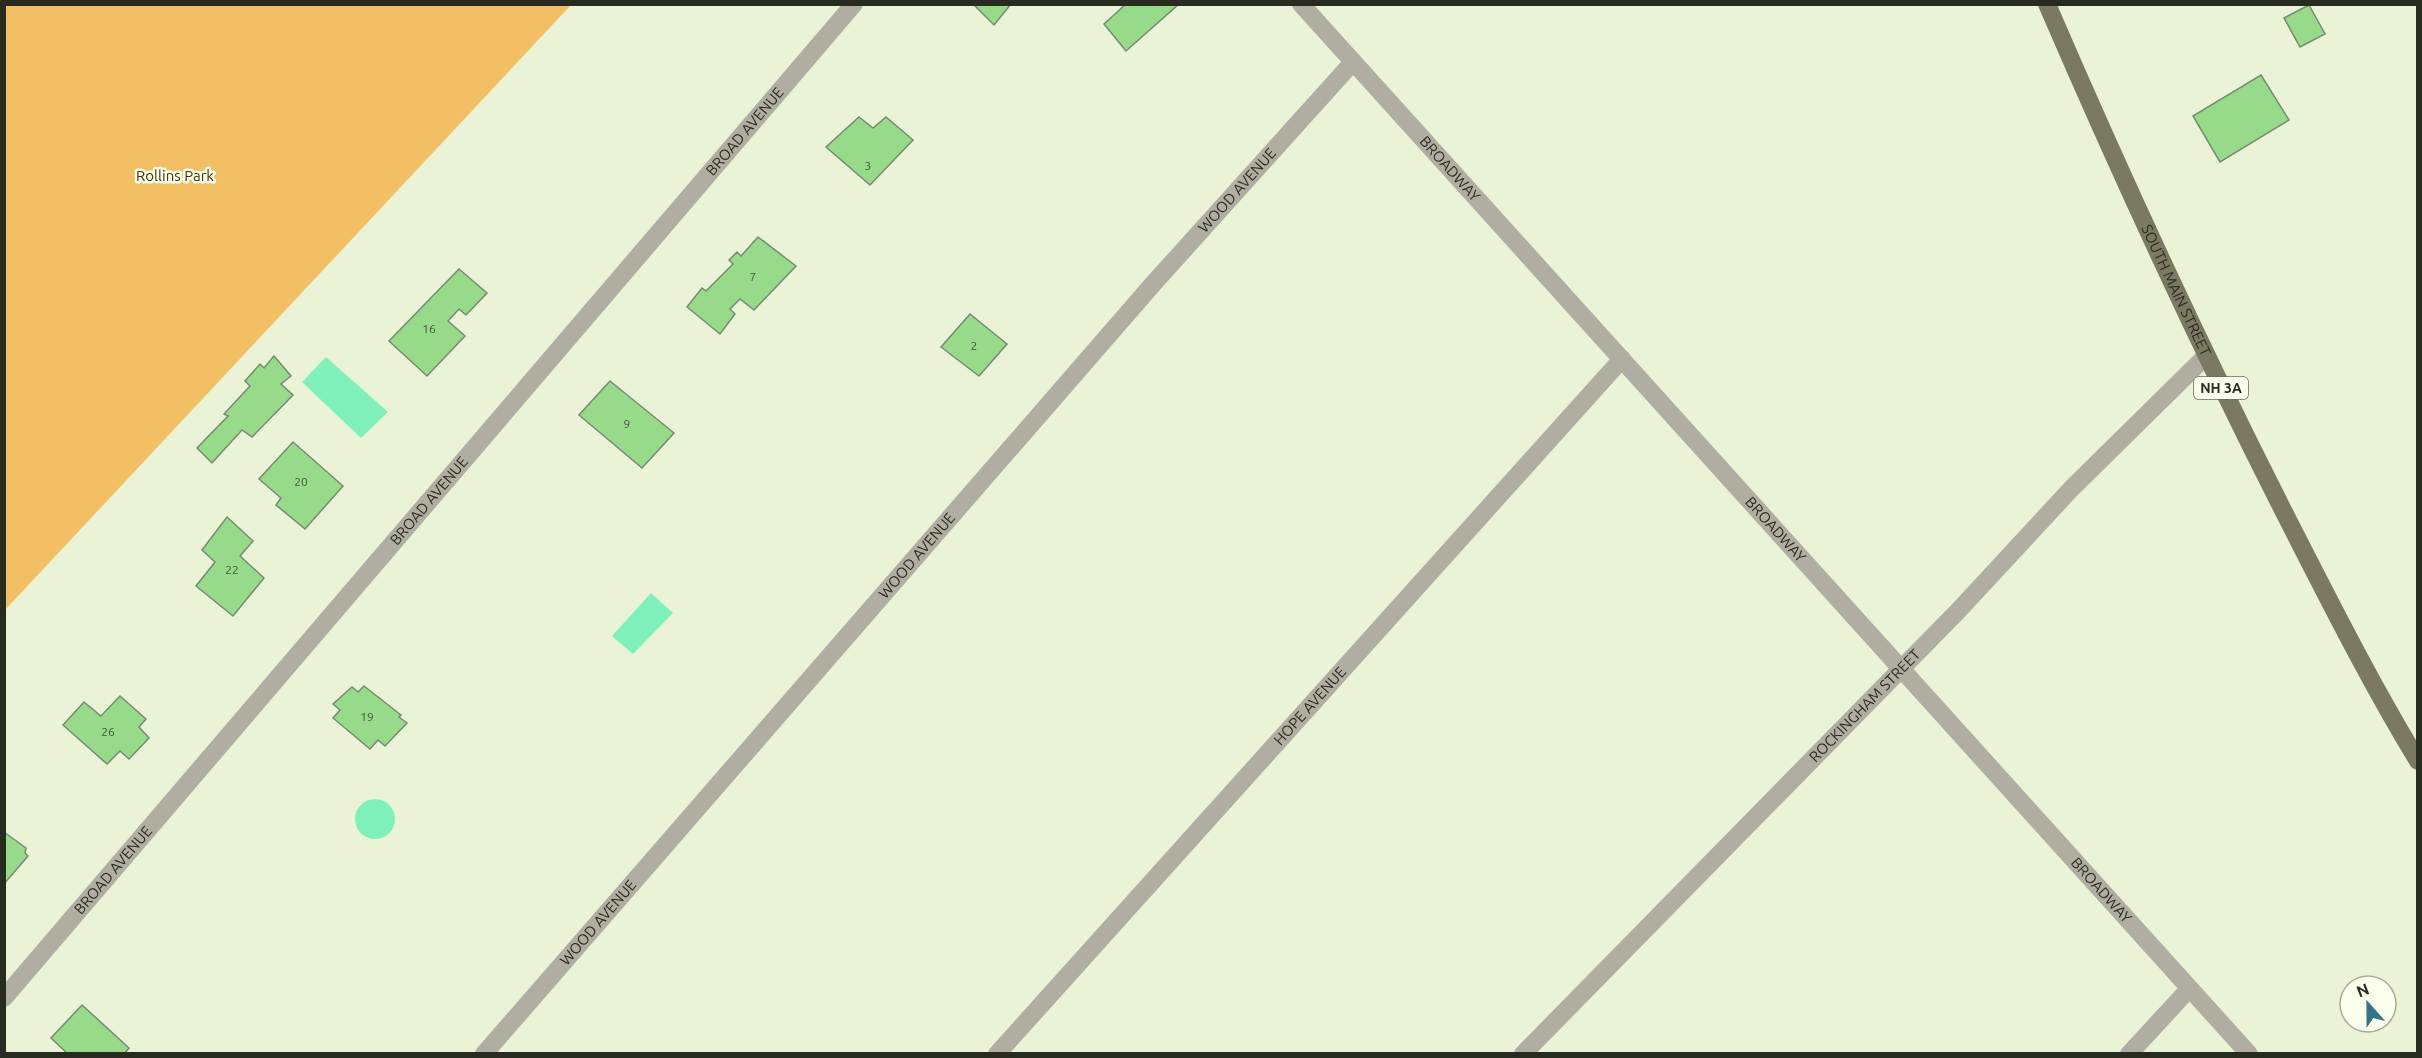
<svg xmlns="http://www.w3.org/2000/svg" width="2422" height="1058" font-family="Ubuntu,sans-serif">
  <rect width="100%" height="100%" fill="#ebf3d6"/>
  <path fill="#f3bf65" d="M 5,4 L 571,5 L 5,610 L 4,5 Z"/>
  <g fill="#80f0ba">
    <path d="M 326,357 L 388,412 L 361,438 L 302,382 Z"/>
    <path d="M 651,593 L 673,613 L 633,654 L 612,636 Z"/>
    <circle cx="375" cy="819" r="20"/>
  </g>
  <g fill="#97db8a" stroke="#778a74" stroke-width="1.5">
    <path d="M 973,4 L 1011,4 L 994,25 Z"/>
    <path d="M 1126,4 L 1179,4 L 1126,51 L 1104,24 Z"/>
    <path d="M 2309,5 L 2325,34 L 2300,47 L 2284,18 Z"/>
    <path d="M 2261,75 L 2289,120 L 2220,162 L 2193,116 Z"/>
    <path d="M 859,117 L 873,128 L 886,117 L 913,140 L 870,185 L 826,147 Z"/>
    <path d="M 758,237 L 796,266 L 754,310 L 740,299 L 730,309 L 735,314 L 720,334 L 687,307 L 702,288 L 706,291 L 733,264 L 729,260 L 737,252 L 741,256 Z"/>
    <path d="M 459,269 L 487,293 L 466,315 L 459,309 L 448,321 L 465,336 L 427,376 L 389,341 Z"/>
    <path d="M 970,314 L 1007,344 L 979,376 L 941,347 Z"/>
    <path d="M 274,356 L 291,376 L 281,384 L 293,395 L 252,437 L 242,430 L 212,463 L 197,448 L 228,416 L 224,414 L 250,386 L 245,381 L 260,364 L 264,368 Z"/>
    <path d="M 610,381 L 674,433 L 642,468 L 579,415 Z"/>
    <path d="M 293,442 L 343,486 L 305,529 L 276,505 L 281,498 L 259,479 Z"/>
    <path d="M 227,517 L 253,541 L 240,556 L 264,578 L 233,616 L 196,586 L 215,562 L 202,550 Z"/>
    <path d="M 364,686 L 401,715 L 399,717 L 407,723 L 385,746 L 378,740 L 370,749 L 333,718 L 340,710 L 333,704 L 352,687 L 358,692 Z"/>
    <path d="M 120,696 L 146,719 L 139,727 L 149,738 L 129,759 L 120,751 L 107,764 L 63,725 L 84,702 L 101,716 Z"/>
    <path d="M 4,832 L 26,848 L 25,853 L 28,856 L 4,884 Z"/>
    <path d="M 82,1005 L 129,1048 L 124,1054 L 68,1054 L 51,1038 Z"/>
  </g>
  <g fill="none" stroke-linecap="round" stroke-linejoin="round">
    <g stroke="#b0aea2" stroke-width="18">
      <path id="s1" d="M 4,998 L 854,4"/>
      <path id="s2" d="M 484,1054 L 1153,284 L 1353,62"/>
      <path id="s3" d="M 997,1054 L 1622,359"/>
      <path id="s4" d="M 1523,1054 L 1958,611 L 2071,489 L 2205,357"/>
      <path d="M 2129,1054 L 2189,989"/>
    </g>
    <path stroke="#b0aea2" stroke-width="18" id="s5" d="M 1301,4 L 2249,1054"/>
    <path stroke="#7c7962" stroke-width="18" id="s6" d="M 2047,4 C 2122,178 2201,349 2287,518 C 2329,600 2370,682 2418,761"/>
  </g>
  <g text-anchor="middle" stroke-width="5" stroke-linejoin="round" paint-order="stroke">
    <g font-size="12" fill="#44573a">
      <text x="868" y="170">3</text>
      <text x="753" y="281">7</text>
      <text x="429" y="333">16</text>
      <text x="974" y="350">2</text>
      <text x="627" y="428">9</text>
      <text x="301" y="486">20</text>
      <text x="232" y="574">22</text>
      <text x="367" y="721">19</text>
      <text x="108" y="736">26</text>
    </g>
    <rect fill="#faffed" stroke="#676b5e" stroke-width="1.5" x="2194" y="377" width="54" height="22" rx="4.5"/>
    <g font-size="14" font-weight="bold" fill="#282b20">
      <text x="2221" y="393">NH 3A</text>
    </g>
    <g font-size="15" fill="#282b20" stroke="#faffed">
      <text dy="5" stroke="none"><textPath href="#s1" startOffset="1140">BROAD AVENUE</textPath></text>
      <text dy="5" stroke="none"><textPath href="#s5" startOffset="222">BROADWAY</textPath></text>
      <text dy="5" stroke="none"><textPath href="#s2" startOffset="1146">WOOD AVENUE</textPath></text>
      <text dy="5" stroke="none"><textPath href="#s6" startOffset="314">SOUTH MAIN STREET</textPath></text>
      <text dy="5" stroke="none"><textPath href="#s1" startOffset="654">BROAD AVENUE</textPath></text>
      <text dy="5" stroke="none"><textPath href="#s5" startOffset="708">BROADWAY</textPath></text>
      <text dy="5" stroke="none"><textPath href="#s2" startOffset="660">WOOD AVENUE</textPath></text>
      <text dy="5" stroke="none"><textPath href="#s3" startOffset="468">HOPE AVENUE</textPath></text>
      <text dy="5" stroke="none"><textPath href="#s4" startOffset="488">ROCKINGHAM STREET</textPath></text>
      <text dy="5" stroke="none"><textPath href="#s1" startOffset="168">BROAD AVENUE</textPath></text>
      <text dy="5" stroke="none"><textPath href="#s5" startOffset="1194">BROADWAY</textPath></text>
      <text dy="5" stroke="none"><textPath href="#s2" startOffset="174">WOOD AVENUE</textPath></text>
    </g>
    <g font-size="15" fill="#452f04" stroke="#faffed">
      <text x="175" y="181">Rollins Park</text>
    </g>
  </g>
  <rect width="2422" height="1058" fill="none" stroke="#282b20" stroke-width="12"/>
  <g transform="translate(2368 1004) rotate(339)"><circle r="28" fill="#faffed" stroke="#a6aa9b" stroke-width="1.5"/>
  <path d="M0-4.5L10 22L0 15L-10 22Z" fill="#347388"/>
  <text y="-9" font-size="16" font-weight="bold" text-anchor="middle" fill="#282b20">N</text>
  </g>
</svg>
